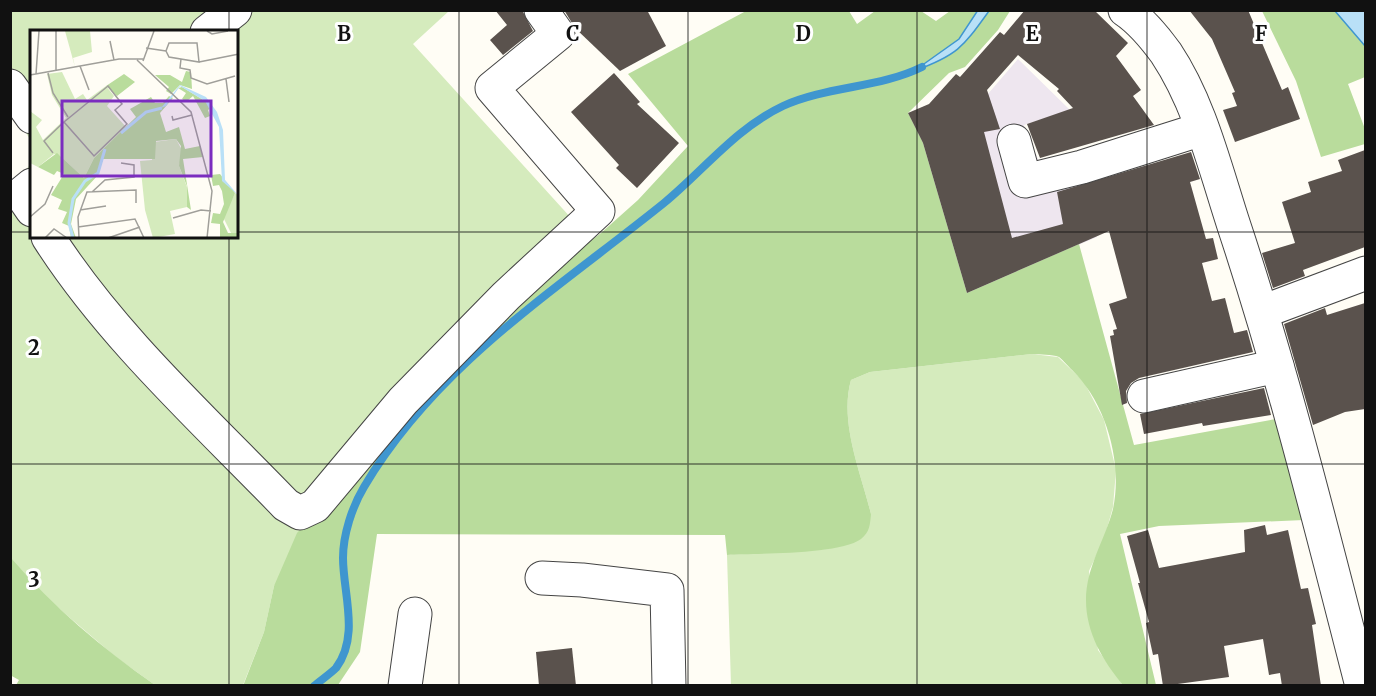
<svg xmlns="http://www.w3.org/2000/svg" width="1376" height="696" font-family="Merriweather,serif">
  <rect width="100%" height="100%" fill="#fffdf5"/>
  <path fill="#eee6ef" d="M 1018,59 L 1070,110 L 1024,125 L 1038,159 L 1044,165 L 1176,152 L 1085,184 L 1097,237 L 967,293 L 923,143 L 950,138 Z"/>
  <g fill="#d5ebbd">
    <path d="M 11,11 L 449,11 L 413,44 L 591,240 L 521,293 L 274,586 L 264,632 L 243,685 L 155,685 L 117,658 L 42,594 L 10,558 L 11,185 L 31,164 L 32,237 L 237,237 L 237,32 L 32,32 L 31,141 L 11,108 Z"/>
    <path d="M 1032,354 L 1058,357 L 1084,382 L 1104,420 L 1116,470 L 1113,507 L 1104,539 L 1089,571 L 1098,650 L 1123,685 L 731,685 L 727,555 L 829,549 L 871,514 C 861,473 839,422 851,380 L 870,372 Z"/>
  </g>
  <g fill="#b9dc9c">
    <path d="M 746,11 L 849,11 L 857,24 L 875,11 L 921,11 L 936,21 L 950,11 L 1010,11 L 998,30 L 965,67 L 949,73 L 908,113 L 923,143 L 967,293 L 1079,244 L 1134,445 L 1276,419 L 1304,520 L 1159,526 L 1120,534 L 1156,685 L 1123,685 C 1103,661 1086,633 1086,600 C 1086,567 1105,540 1113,509 C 1123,462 1106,403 1072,370 C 1068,366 1063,360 1059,357 C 1052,354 1039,355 1032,354 L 870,372 L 851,380 C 839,422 861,473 871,514 C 870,524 870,532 861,539 C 839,555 757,553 727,555 L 725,535 L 377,534 L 360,652 L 338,685 L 243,686 L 264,632 L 274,586 L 297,533 L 521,293 L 601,233 L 638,200 L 688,146 L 628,74 Z"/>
    <path d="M 1262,11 L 1335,11 L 1365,46 L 1365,77 L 1348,84 L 1365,129 L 1365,144 L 1321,157 L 1296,81 Z"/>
    <path d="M 11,558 C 53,607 102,648 155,685 L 16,685 L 19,680 L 10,675 Z"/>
  </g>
  <g fill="#b9e0f7" stroke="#3f96cf" stroke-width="1.5">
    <path d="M 978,10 L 989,11 C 963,47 958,55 914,71 L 959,39 Z"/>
    <path d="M 1335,11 L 1365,11 L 1365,46 Z"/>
  </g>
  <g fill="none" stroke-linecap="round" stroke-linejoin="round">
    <path stroke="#3f96cf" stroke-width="8" d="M 314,686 C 321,680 330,674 336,668 C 360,636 343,593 343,558 C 343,535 352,507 364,487 C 436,365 556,290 664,203 C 703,171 736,128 783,106 C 827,86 880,88 922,67"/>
  </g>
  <g fill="#5a524d">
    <path d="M 495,10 L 522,10 L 533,31 L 503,55 L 490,40 L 507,25 Z"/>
    <path d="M 564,10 L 647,10 L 666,46 L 620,71 L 575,28 Z"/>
    <path d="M 1025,10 L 1094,10 L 1128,43 L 1116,56 L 1141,90 L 1133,96 L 1154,125 L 1040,158 L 1027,124 L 1073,108 L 1057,91 L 1059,89 L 1018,55 L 987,90 L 1000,129 L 984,132 L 1012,238 L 1063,224 L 1057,192 L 1191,152 L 1200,179 L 1190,182 L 1206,239 L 1213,238 L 1218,259 L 1202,263 L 1212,301 L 1225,298 L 1234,333 L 1247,330 L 1253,352 L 1139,378 L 1131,383 L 1126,391 L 1127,403 L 1122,405 L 1110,336 L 1114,335 L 1113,330 L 1117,329 L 1109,304 L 1127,298 L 1109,231 L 967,293 L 923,143 L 908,113 L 929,104 L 956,74 L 960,77 L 1000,32 L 1004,35 Z"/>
    <path d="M 1189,10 L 1248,10 L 1282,90 L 1288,87 L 1300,119 L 1235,142 L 1223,110 L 1237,106 L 1232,93 L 1235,92 L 1212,39 Z"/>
    <path d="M 614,73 L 640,102 L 637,104 L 679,143 L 637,188 L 616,168 L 619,165 L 571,112 Z"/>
    <path d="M 1365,150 L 1365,247 L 1303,270 L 1305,276 L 1273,288 L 1262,253 L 1295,243 L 1282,202 L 1311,192 L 1308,182 L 1342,171 L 1338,160 Z"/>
    <path d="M 1365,303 L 1365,409 L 1345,412 L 1313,425 L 1284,324 L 1325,308 L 1327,315 Z"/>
    <path d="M 1264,388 L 1271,415 L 1203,426 L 1202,423 L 1144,434 L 1140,414 Z"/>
    <path d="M 1265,525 L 1267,535 L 1288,530 L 1301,589 L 1308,588 L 1316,624 L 1312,625 L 1321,686 L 1282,686 L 1280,673 L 1269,675 L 1263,639 L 1224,646 L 1229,677 L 1163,686 L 1158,654 L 1153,655 L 1146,623 L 1149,622 L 1138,583 L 1140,583 L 1127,536 L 1148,530 L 1159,568 L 1245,552 L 1244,530 Z"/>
    <path d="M 572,648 L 576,686 L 539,686 L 536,652 Z"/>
  </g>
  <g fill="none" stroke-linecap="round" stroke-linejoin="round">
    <g stroke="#444" stroke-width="35">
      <g id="minor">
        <path d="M 1125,10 C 1140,20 1155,38 1166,53 C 1200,104 1215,168 1234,226 C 1284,377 1322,531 1362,686"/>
        <path d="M 207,32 L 235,10"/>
        <path d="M 10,86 L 32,117"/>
        <path d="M 1014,141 L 1025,181 L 1082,167 L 1202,129"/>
        <path d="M 32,185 L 21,194 L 32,210"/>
        <path d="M 48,237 C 111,336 205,421 286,505 L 300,513 L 315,506 L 403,401 L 506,296 L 598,211 L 492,88 L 558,34 L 541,10"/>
        <path d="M 1262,312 L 1366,273"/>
        <path d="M 1144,396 L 1277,366"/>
        <path d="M 542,578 L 582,580 L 667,590 L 669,686"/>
        <path d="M 405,686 L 415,614"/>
      </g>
    </g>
    <use href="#minor" stroke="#fff" stroke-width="33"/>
  </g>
  <path fill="none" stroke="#111" stroke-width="1.5" stroke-opacity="0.55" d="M 229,10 L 229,32M 459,10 L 459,686M 688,10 L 688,686M 917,10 L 917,686M 1147,10 L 1147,686M 10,232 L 32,232M 237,232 L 1366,232M 229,237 L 229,686M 10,464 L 1366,464"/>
  <g transform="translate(30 30)">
    <rect width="208" height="208" fill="#fffdf5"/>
    <path d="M 35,1 L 60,1 L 62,22 L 43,28 L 45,37 ZM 32,42 L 45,69 L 53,64 L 57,70 L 76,56 L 84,66 L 77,76 L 96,97 L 64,128 L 54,148 L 29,125 L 24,124 L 8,137 L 0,133 L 0,81 L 12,90 L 6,97 L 13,110 L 36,88 L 22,65 L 17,44 ZM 146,109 L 153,122 L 149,136 L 157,157 L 157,177 L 140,181 L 145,204 L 123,208 L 115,180 L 110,131 L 122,130 L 124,112 ZM 205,163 L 208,165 L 208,203 L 201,203 L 193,187 Z" fill="#d5ebbd"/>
    <path d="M 156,41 L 161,42 L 162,59 L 150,55 L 141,64 L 136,61 L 139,57 L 125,45 L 140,45 L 152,52 ZM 94,44 L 105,52 L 87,66 L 76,56 ZM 152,57 L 175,71 L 181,78 L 178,80 L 180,86 L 175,88 L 163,66 L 156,72 L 152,69 L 156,63 L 148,58 ZM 139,66 L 143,68 L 130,83 L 136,102 L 149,97 L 155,119 L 170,116 L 173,127 L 153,129 L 161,180 L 157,177 L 157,156 L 149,136 L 151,116 L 146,109 L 126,111 L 125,129 L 73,129 L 68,145 L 46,169 L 41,194 L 46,208 L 41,208 L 39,196 L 32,193 L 37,182 L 28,179 L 32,170 L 21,165 L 34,144 L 27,141 L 24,145 L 8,137 L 27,123 L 54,148 L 64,128 L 106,87 L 100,79 L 121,67 L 125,73 L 133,73 ZM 190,144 L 205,163 L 193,192 L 198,203 L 208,203 L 208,208 L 190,208 L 190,194 L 181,193 L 183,183 L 190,184 L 194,174 L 192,161 L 189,155 L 183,156 L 181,145 Z" fill="#b9dc9c"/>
    <path d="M 150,55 L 176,67 L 187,82 L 193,100 L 195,150 L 208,165 L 192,151 L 189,97 L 175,71 L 150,56 L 136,76 L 131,78 Z" fill="#b9e0f7"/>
    <path fill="none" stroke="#b9e0f7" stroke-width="3" d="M 91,103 L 116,82 L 132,78M 43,208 L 39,193 L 43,169 L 55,151 L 68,143 L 75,119"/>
    <path fill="none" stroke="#a09f9a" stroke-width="1.5" d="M 177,1 L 182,4 L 198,1M 80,11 L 84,30M 139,13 L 167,13 L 169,32 L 139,27 L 136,21 ZM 116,18 L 136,21M 151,29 L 150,38 L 160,40 L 161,48 L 177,54 L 205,46M 107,30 L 161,82 L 182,161 L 177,208M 113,31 L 124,1M 169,32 L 209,24M 50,36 L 59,60M 26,41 L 26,1M 18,43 L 23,63 L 38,87M 6,44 L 9,1M 0,45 L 89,29 L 114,29M 196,49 L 199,72M 78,56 L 92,74 L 85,80 L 97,94 L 64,126 L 34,92 ZM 142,86 L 143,90 L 162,85M 23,123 L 14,111 L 34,92M 62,162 L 75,150 L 104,147 L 104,135 L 91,133M 50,180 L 76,176M 0,187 L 15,174 L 23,156M 143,188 L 171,180 L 181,181M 48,197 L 105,189 L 114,208M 15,208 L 24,199 L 37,208M 49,208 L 48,187 L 57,162 L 106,160 L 106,173M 78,208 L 110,197"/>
    <path fill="#7b2cbf" fill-opacity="0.15" stroke="#7b2cbf" stroke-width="3" d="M 32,71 L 181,71 L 181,146 L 32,146 Z"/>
    <rect width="208" height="208" fill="none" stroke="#111" stroke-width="3"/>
  </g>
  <g font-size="20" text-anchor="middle" font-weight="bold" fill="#111" stroke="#fff" stroke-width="6" stroke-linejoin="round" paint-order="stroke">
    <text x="344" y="41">B</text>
    <text x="573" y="41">C</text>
    <text x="803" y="41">D</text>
    <text x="1032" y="41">E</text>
    <text x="1261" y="41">F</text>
    <text x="34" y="355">2</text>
    <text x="34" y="587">3</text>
  </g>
  <rect width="1376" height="696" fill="none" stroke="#111111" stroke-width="24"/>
</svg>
